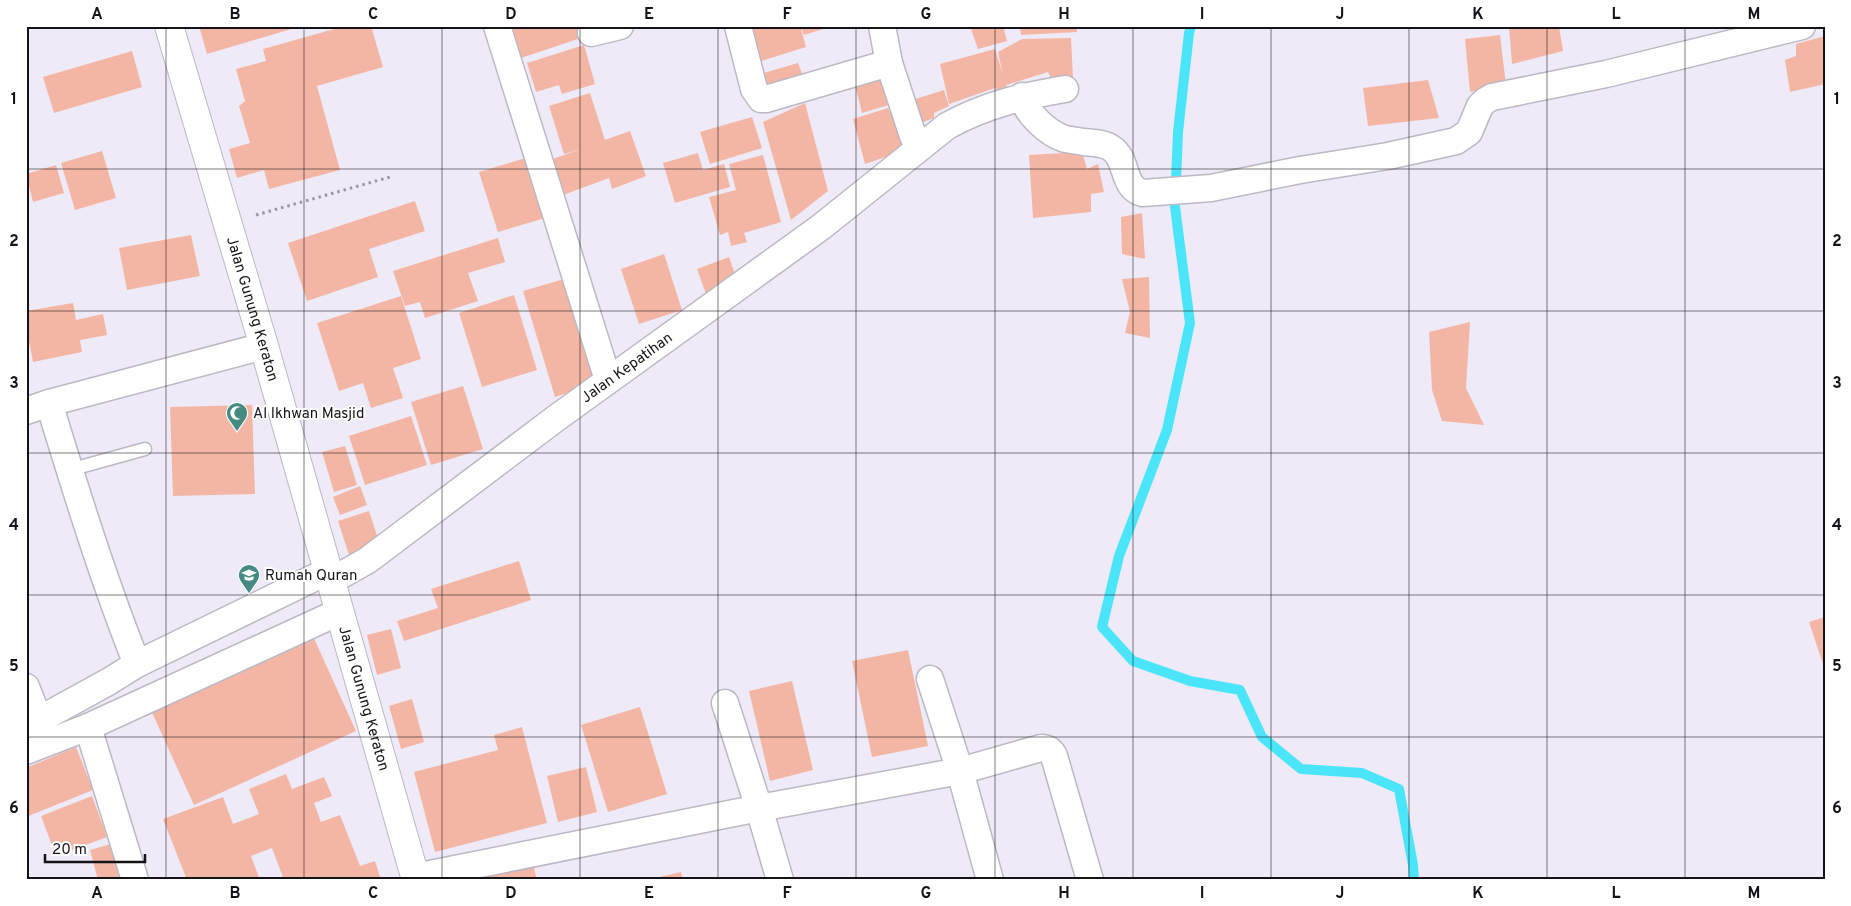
<svg xmlns="http://www.w3.org/2000/svg" width="1851" height="906" font-family="Overpass,sans-serif">
  <rect width="100%" height="100%" fill="#eeeaf7"/>
  <g fill="none" stroke-linecap="round" stroke-linejoin="round">
    <path stroke="#4be5fa" stroke-width="10" d="M 1191,26 L 1189,33 L 1178,132 L 1175,207 L 1190,323 L 1167,430 L 1119,556 L 1102,627 L 1133,661 L 1190,681 L 1240,690 L 1262,737 L 1301,769 L 1362,773 L 1399,789 L 1413,865 L 1414,880"/>
  </g>
  <g fill="#f4b6a4">
    <path d="M 199,26 L 294,26 L 295,28 L 207,54 Z"/>
    <path d="M 345,26 L 371,26 L 383,67 L 317,86 L 340,170 L 269,189 L 264,170 L 237,178 L 229,149 L 250,143 L 239,106 L 245,101 L 236,69 L 266,61 L 263,49 Z"/>
    <path d="M 507,26 L 577,26 L 581,38 L 518,59 Z"/>
    <path d="M 750,26 L 800,26 L 806,47 L 755,63 Z"/>
    <path d="M 800,26 L 829,26 L 829,27 L 804,35 Z"/>
    <path d="M 970,26 L 1003,26 L 1007,41 L 978,49 Z"/>
    <path d="M 1020,26 L 1076,26 L 1077,32 L 1021,35 Z"/>
    <path d="M 1519,26 L 1559,26 L 1563,51 L 1512,64 L 1509,27 Z"/>
    <path d="M 1500,35 L 1506,85 L 1470,92 L 1465,39 Z"/>
    <path d="M 1825,36 L 1825,84 L 1790,92 L 1785,60 L 1796,56 L 1796,44 Z"/>
    <path d="M 1071,38 L 1073,78 L 1054,84 L 1048,72 L 1006,85 L 1008,90 L 1000,96 L 995,88 L 949,104 L 940,64 L 995,49 L 1003,75 L 998,52 L 1022,39 Z"/>
    <path d="M 584,45 L 595,84 L 562,94 L 559,85 L 536,92 L 527,63 Z"/>
    <path d="M 132,51 L 142,87 L 54,113 L 43,77 Z"/>
    <path d="M 798,63 L 805,81 L 762,93 L 757,75 Z"/>
    <path d="M 885,69 L 892,104 L 862,113 L 853,77 Z"/>
    <path d="M 1428,80 L 1439,118 L 1368,126 L 1363,88 Z"/>
    <path d="M 944,90 L 949,106 L 934,113 L 934,118 L 915,125 L 906,102 Z"/>
    <path d="M 590,93 L 605,140 L 630,131 L 646,176 L 612,189 L 609,178 L 563,195 L 550,160 L 581,149 L 564,154 L 549,106 Z"/>
    <path d="M 805,103 L 828,191 L 791,220 L 763,122 Z"/>
    <path d="M 888,108 L 909,149 L 865,164 L 853,119 Z"/>
    <path d="M 752,117 L 762,148 L 710,164 L 700,132 Z"/>
    <path d="M 102,151 L 116,198 L 75,210 L 61,163 Z"/>
    <path d="M 1082,152 L 1087,169 L 1098,164 L 1104,192 L 1091,194 L 1091,212 L 1033,218 L 1029,155 Z"/>
    <path d="M 698,153 L 703,170 L 724,164 L 730,187 L 675,203 L 663,163 Z"/>
    <path d="M 763,155 L 781,222 L 744,233 L 747,242 L 731,246 L 728,232 L 720,235 L 709,197 L 736,190 L 729,164 Z"/>
    <path d="M 526,158 L 545,218 L 498,232 L 479,172 Z"/>
    <path d="M 56,165 L 64,193 L 33,202 L 26,174 Z"/>
    <path d="M 415,201 L 425,231 L 369,249 L 378,277 L 307,301 L 288,243 Z"/>
    <path d="M 1142,213 L 1145,259 L 1122,254 L 1121,217 Z"/>
    <path d="M 191,235 L 200,276 L 127,290 L 119,248 Z"/>
    <path d="M 498,238 L 505,262 L 468,273 L 478,301 L 425,318 L 420,302 L 405,306 L 393,271 Z"/>
    <path d="M 664,254 L 682,310 L 639,324 L 621,269 Z"/>
    <path d="M 729,257 L 738,283 L 706,294 L 697,269 Z"/>
    <path d="M 1149,277 L 1150,338 L 1125,333 L 1130,312 L 1122,279 Z"/>
    <path d="M 564,279 L 596,384 L 555,397 L 523,291 Z"/>
    <path d="M 514,295 L 537,370 L 482,387 L 459,313 Z"/>
    <path d="M 401,296 L 421,359 L 393,368 L 403,398 L 371,408 L 363,383 L 339,391 L 317,323 Z"/>
    <path d="M 73,303 L 76,320 L 103,314 L 107,335 L 80,340 L 82,352 L 33,362 L 26,326 L 26,311 Z"/>
    <path d="M 1470,322 L 1466,388 L 1484,425 L 1442,421 L 1432,390 L 1429,332 Z"/>
    <path d="M 463,386 L 483,449 L 431,465 L 411,402 Z"/>
    <path d="M 252,405 L 255,494 L 173,496 L 170,407 Z"/>
    <path d="M 411,416 L 427,465 L 365,485 L 349,436 Z"/>
    <path d="M 345,446 L 357,485 L 334,492 L 322,452 Z"/>
    <path d="M 360,486 L 367,505 L 340,515 L 333,497 Z"/>
    <path d="M 369,511 L 381,548 L 350,558 L 338,521 Z"/>
    <path d="M 519,561 L 531,600 L 404,641 L 397,621 L 438,608 L 431,589 Z"/>
    <path d="M 1825,617 L 1825,667 L 1824,667 L 1809,622 Z"/>
    <path d="M 391,629 L 401,668 L 377,675 L 367,635 Z"/>
    <path d="M 312,634 L 356,731 L 194,805 L 150,708 Z"/>
    <path d="M 908,650 L 928,746 L 872,757 L 852,661 Z"/>
    <path d="M 792,681 L 813,770 L 770,781 L 749,691 Z"/>
    <path d="M 412,699 L 424,742 L 401,749 L 389,706 Z"/>
    <path d="M 640,707 L 667,794 L 608,812 L 581,725 Z"/>
    <path d="M 522,727 L 547,823 L 435,852 L 414,772 L 498,750 L 494,735 Z"/>
    <path d="M 76,747 L 93,790 L 26,817 L 26,768 Z"/>
    <path d="M 586,767 L 597,812 L 558,822 L 547,776 Z"/>
    <path d="M 286,774 L 292,789 L 324,777 L 332,796 L 314,803 L 321,822 L 340,815 L 360,866 L 375,861 L 381,880 L 284,880 L 272,848 L 251,856 L 260,880 L 187,880 L 163,819 L 223,797 L 233,824 L 259,814 L 249,789 Z"/>
    <path d="M 92,796 L 107,837 L 56,856 L 41,816 Z"/>
    <path d="M 118,842 L 128,880 L 98,880 L 90,850 Z"/>
    <path d="M 533,864 L 537,880 L 474,880 L 474,879 Z"/>
    <path d="M 681,872 L 683,880 L 652,880 L 651,879 Z"/>
  </g>
  <g fill="none" stroke-linecap="round" stroke-linejoin="round">
    <g stroke="#bcb8c4" stroke-width="15">
      <path id="lane" d="M 69,470 L 145,449"/>
    </g>
    <g stroke="#bcb8c4" stroke-width="29">
      <g id="street">
        <path d="M 497,26 L 608,380"/>
        <path d="M 738,26 L 754,89 L 761,99 L 766,99 L 889,63"/>
        <path d="M 882,26 L 889,63 L 913,136 L 919,147"/>
        <path d="M 591,33 L 620,26"/>
        <path d="M 1022,96 C 1027,114 1047,133 1065,139 C 1071,140 1078,141 1084,142 C 1093,143 1104,143 1111,148 C 1129,159 1121,188 1143,193 L 1211,188 L 1300,170 L 1388,156 L 1456,141 L 1469,132 L 1480,106 L 1485,101 L 1492,97 L 1606,74 L 1802,26"/>
        <path d="M 26,411 L 49,403 L 264,346"/>
        <path id="s1" d="M 331,581 L 368,560 L 555,419 L 821,227 L 947,126 C 985,105 1023,96 1065,89"/>
        <path d="M 137,664 L 328,571"/>
        <path d="M 930,679 L 960,771 L 990,880"/>
        <path d="M 26,687 L 39,720"/>
        <path d="M 725,703 L 759,808 L 780,880"/>
        <path d="M 26,727 L 108,682 L 137,664 C 103,579 76,491 49,403"/>
        <path d="M 88,727 L 135,880"/>
        <path d="M 26,751 L 88,727 L 339,612"/>
        <path d="M 415,877 L 759,808 L 960,771 L 1041,748 C 1048,748 1051,750 1054,756 L 1090,880"/>
      </g>
    </g>
    <g stroke="#bcb8c4" stroke-width="30">
      <g id="secondary">
        <path id="s2" d="M 169,26 L 264,346 L 416,880"/>
      </g>
    </g>
    <path stroke="#9a97a1" stroke-width="3" stroke-dasharray="2.5 4" stroke-linecap="butt" d="M 256,215 L 390,177"/>
    <use href="#lane" stroke="#fff" stroke-width="12"/>
    <use href="#street" stroke="#fff" stroke-width="26"/>
    <use href="#secondary" stroke="#fff" stroke-width="28"/>
  </g>
  <path fill="none" stroke="#151317" stroke-width="1" stroke-opacity="0.55" d="M 166,26 L 166,880M 304,26 L 304,880M 442,26 L 442,880M 580,26 L 580,880M 718,26 L 718,880M 856,26 L 856,880M 995,26 L 995,880M 1133,26 L 1133,880M 1271,26 L 1271,880M 1409,26 L 1409,880M 1547,26 L 1547,880M 1685,26 L 1685,880M 26,169 L 1825,169M 26,311 L 1825,311M 26,453 L 1825,453M 26,595 L 1825,595M 26,737 L 1825,737"/>
  <defs>
    <g id="mosque-pin" transform="scale(1.125)"><path d="M0 17L-7.5 6A9.5 9.5 0 1 1 7.5 6Z" fill="#458b82" stroke="#fff"/><path d="M3.5-4.9A6 6 0 1 0 3.5 4.9A5 5 0 1 1 3.5-4.9Z" fill="#fff"/></g>
    <g id="school-pin" transform="scale(1.125)"><path d="M0 17L-7.5 6A9.5 9.5 0 1 1 7.5 6Z" fill="#458b82" stroke="#fff"/><path d="M0-5L7-2L0 1L-7-2ZM-4 1L0 2.5L4 1V4Q0 6-4 4Z" fill="#fff"/></g>
  </defs>
  <g fill-rule="evenodd">
    <use href="#mosque-pin" x="237" y="413"/>
    <use href="#school-pin" x="249" y="575"/>
  </g>
  <g text-anchor="middle" stroke-width="4" stroke-linejoin="round" paint-order="stroke">
    <g font-size="15" fill="#151317" stroke="#fff">
      <text dy="5" stroke="none"><textPath href="#s2" startOffset="295">Jalan Gunung Keraton</textPath></text>
      <text dy="5" stroke="none"><textPath href="#s1" startOffset="365">Jalan Kepatihan</textPath></text>
      <text dy="5" stroke="none"><textPath href="#s2" startOffset="700">Jalan Gunung Keraton</textPath></text>
    </g>
    <g font-size="15" fill="#151317" stroke="#fff" text-anchor="start">
      <text x="253" y="418">Al Ikhwan Masjid</text>
      <text x="265" y="580">Rumah Quran</text>
    </g>
  </g>
  <rect width="1851" height="906" fill="none" stroke="#ffffff" stroke-width="55"/>
  <path d="M45 854v8h100v-8" fill="none" stroke="#151317" stroke-width="2.5"/>
  <text x="52" y="854" font-size="15" fill="#151317" stroke="#ffffff" stroke-width="4" paint-order="stroke">20 m</text>
  <rect x="28" y="28" width="1796" height="850" fill="none" stroke="#151317" stroke-width="2"/>
  <g font-size="16" text-anchor="middle" font-weight="bold" fill="#151317">
    <text x="97" y="19">A</text>
    <text x="235" y="19">B</text>
    <text x="373" y="19">C</text>
    <text x="511" y="19">D</text>
    <text x="649" y="19">E</text>
    <text x="787" y="19">F</text>
    <text x="926" y="19">G</text>
    <text x="1064" y="19">H</text>
    <text x="1202" y="19">I</text>
    <text x="1340" y="19">J</text>
    <text x="1478" y="19">K</text>
    <text x="1616" y="19">L</text>
    <text x="1754" y="19">M</text>
    <text x="14" y="104">1</text>
    <text x="1837" y="104">1</text>
    <text x="14" y="246">2</text>
    <text x="1837" y="246">2</text>
    <text x="14" y="388">3</text>
    <text x="1837" y="388">3</text>
    <text x="14" y="530">4</text>
    <text x="1837" y="530">4</text>
    <text x="14" y="671">5</text>
    <text x="1837" y="671">5</text>
    <text x="14" y="813">6</text>
    <text x="1837" y="813">6</text>
    <text x="97" y="898">A</text>
    <text x="235" y="898">B</text>
    <text x="373" y="898">C</text>
    <text x="511" y="898">D</text>
    <text x="649" y="898">E</text>
    <text x="787" y="898">F</text>
    <text x="926" y="898">G</text>
    <text x="1064" y="898">H</text>
    <text x="1202" y="898">I</text>
    <text x="1340" y="898">J</text>
    <text x="1478" y="898">K</text>
    <text x="1616" y="898">L</text>
    <text x="1754" y="898">M</text>
  </g>
</svg>
